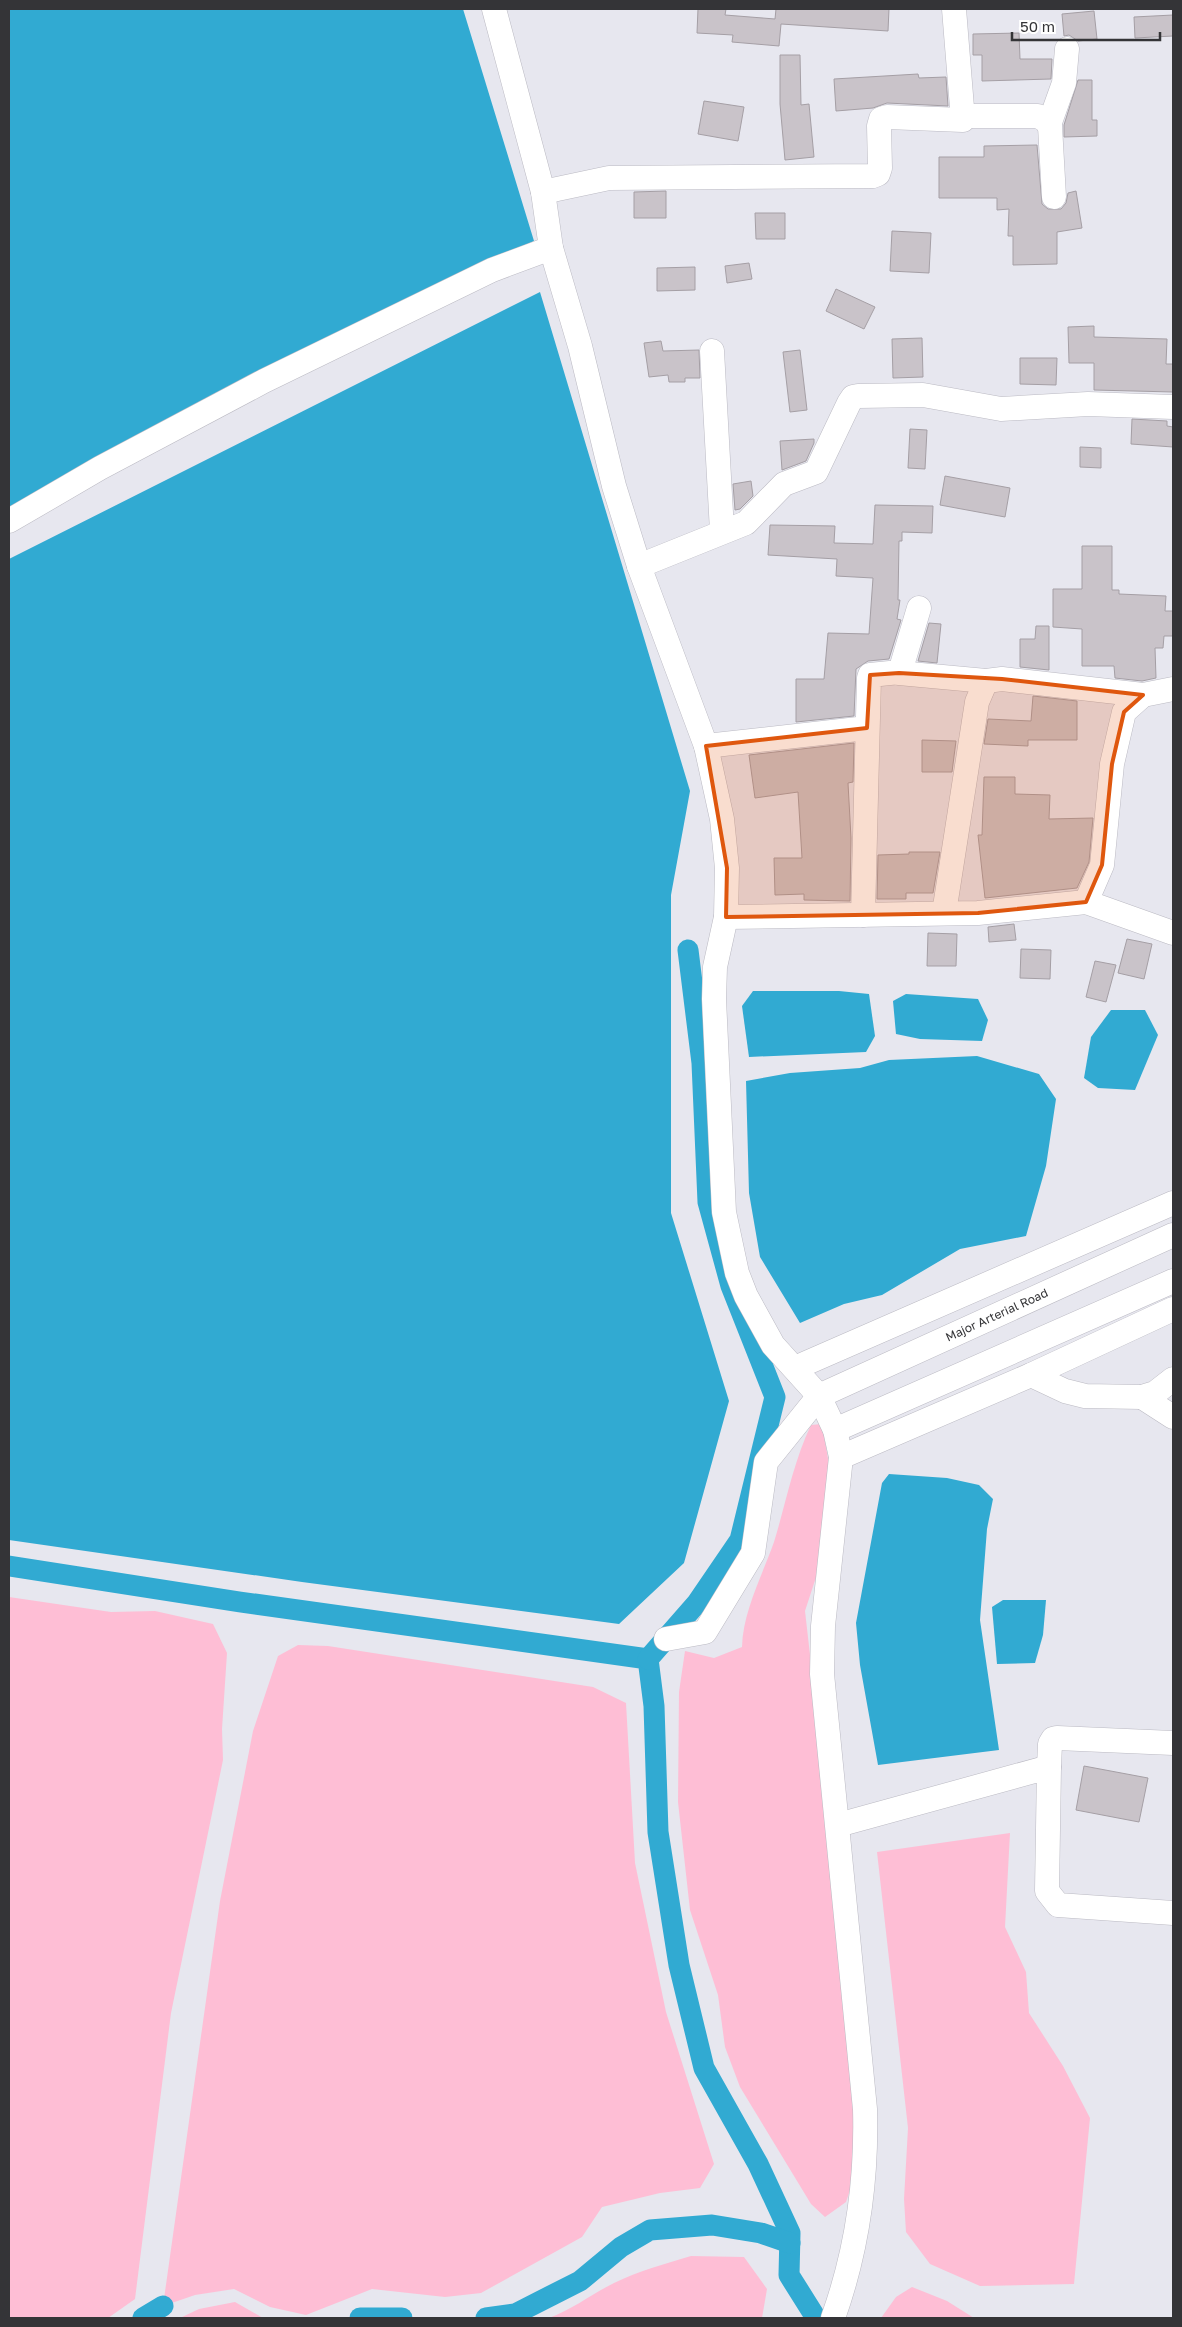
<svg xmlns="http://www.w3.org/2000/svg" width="1182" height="2327" font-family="'Golos Text',sans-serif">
  <rect width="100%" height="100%" fill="#e7e7ef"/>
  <g fill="#febed5">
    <path d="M 822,1424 L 831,1476 L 821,1562 L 805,1611 L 823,1769 L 858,2166 L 846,2202 L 825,2217 L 811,2204 L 740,2087 L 725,2047 L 718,1995 L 690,1910 L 678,1802 L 679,1692 L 685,1651 L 714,1658 L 742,1647 C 743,1611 762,1576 774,1542 C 786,1503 793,1463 811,1425 Z"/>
    <path d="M 9,1597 L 111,1612 L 155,1611 L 213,1624 L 227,1653 L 222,1729 L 223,1760 L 171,2013 L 135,2299 L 108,2318 L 9,2318 Z"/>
    <path d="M 298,1645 L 328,1646 L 593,1687 L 626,1703 L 635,1863 L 666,2012 L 714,2164 L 700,2188 L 660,2193 L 602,2207 L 582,2237 L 481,2293 L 445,2297 L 372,2289 L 306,2315 L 270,2307 L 234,2289 L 195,2295 L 163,2306 L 220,1901 L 253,1731 L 278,1656 Z"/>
    <path d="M 1010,1833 L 1005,1927 L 1026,1972 L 1029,2013 L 1063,2066 L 1090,2118 L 1074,2284 L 980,2286 L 930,2264 L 906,2232 L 904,2199 L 908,2128 L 877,1852 Z"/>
    <path d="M 691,2256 L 744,2257 L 767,2289 L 762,2318 L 549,2318 C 573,2309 592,2294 614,2283 C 639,2271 664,2264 691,2256 Z"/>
    <path d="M 912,2287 L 947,2301 L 974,2318 L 881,2318 L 896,2297 Z"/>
    <path d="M 235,2302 L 263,2318 L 180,2318 L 199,2309 Z"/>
  </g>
  <g fill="#31aad2">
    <path d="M 9,9 L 463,9 L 534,241 L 272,371 L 9,509 Z"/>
    <path d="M 540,292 L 690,791 L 671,895 L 671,1213 L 729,1401 L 684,1563 L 619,1624 L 302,1582 L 9,1540 L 9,559 Z"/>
    <path d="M 753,991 L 839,991 L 869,994 L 875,1036 L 866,1052 L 749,1057 L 742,1006 Z"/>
    <path d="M 906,994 L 978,999 L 988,1020 L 982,1041 L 920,1039 L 896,1034 L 893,1001 Z"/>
    <path d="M 1111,1010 L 1145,1010 L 1158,1035 L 1135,1090 L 1098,1088 L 1084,1078 L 1091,1037 Z"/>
    <path d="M 977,1056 L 1039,1074 L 1056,1099 L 1046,1166 L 1026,1236 L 960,1249 L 882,1295 L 844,1304 L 800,1323 L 760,1257 L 749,1193 L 746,1081 L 790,1073 L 860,1068 L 889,1060 Z"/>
    <path d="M 889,1474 L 947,1478 L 979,1485 L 993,1499 L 987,1529 L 980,1620 L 999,1750 L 878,1765 L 860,1665 L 856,1623 L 882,1483 Z"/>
    <path d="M 1003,1600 L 1046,1600 L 1043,1635 L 1035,1663 L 997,1664 L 992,1607 Z"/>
  </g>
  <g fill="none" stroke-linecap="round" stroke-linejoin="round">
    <g stroke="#31aad2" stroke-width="21">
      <path d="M 9,1566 L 240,1602 L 648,1659 L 654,1706 L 658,1832 L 679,1965 L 704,2068 L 758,2164 L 790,2233 L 789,2275 L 816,2318"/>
      <path d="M 648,1659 L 697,1603 L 740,1540 L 775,1397 L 731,1286 L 708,1202 L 702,1063 L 688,950"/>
      <path d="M 143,2318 L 163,2306"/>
      <path d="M 360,2318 L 402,2318"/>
      <path d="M 486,2318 L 515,2314 L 580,2281 L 621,2247 L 650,2230 L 712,2225 L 761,2233 L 790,2243"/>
    </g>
  </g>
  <g fill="#c9c3c9" stroke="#a59fa5">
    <path d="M 698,9 L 726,9 L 725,15 L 775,19 L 776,9 L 889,9 L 888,31 L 781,24 L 779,46 L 732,42 L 733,35 L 697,33 Z"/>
    <path d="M 1094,11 L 1097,39 L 1078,41 L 1069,35 L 1064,36 L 1062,14 Z"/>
    <path d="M 1173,15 L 1173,36 L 1135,38 L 1134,17 Z"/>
    <path d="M 1019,33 L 1020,59 L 1052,59 L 1051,79 L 982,81 L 982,55 L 973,55 L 973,34 Z"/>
    <path d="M 780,55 L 800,55 L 801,105 L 809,104 L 814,157 L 785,160 L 780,104 Z"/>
    <path d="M 918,74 L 919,78 L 946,77 L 948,106 L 887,103 L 873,108 L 836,111 L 834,79 Z"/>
    <path d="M 1078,80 L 1092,80 L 1092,120 L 1097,120 L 1097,136 L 1064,137 L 1064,125 Z"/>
    <path d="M 704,101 L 744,107 L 738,141 L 698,134 Z"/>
    <path d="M 1037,145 L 1042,204 L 1048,209 L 1061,209 L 1066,203 L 1068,193 L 1076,191 L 1082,228 L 1057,232 L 1057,264 L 1013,265 L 1013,236 L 1008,236 L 1009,209 L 997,210 L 997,198 L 939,198 L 939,157 L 984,157 L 984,146 Z"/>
    <path d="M 666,191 L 666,218 L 634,218 L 634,192 Z"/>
    <path d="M 755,213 L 785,213 L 785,239 L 756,239 Z"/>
    <path d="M 892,231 L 931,233 L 929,273 L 890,271 Z"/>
    <path d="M 749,263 L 752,279 L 727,283 L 725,266 Z"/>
    <path d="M 695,267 L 695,290 L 657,291 L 657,268 Z"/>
    <path d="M 836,289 L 875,307 L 864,329 L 826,311 Z"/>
    <path d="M 1094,326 L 1094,337 L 1167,339 L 1166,364 L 1173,364 L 1173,392 L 1094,390 L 1094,363 L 1069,363 L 1068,327 Z"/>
    <path d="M 922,338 L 923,377 L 893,378 L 892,339 Z"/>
    <path d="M 661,341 L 663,351 L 699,350 L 700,378 L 685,378 L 685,382 L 669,382 L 668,375 L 649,377 L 644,343 Z"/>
    <path d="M 800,350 L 807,410 L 790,412 L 783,352 Z"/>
    <path d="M 1020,358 L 1057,358 L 1056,385 L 1020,384 Z"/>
    <path d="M 1132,419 L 1167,421 L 1167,426 L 1173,427 L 1173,447 L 1131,444 Z"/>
    <path d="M 910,429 L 927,430 L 925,469 L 908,468 Z"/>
    <path d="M 814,439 L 814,443 L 806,461 L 782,470 L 780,441 Z"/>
    <path d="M 1080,447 L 1101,448 L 1101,468 L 1080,467 Z"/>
    <path d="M 945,476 L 1010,488 L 1005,517 L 940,505 Z"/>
    <path d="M 751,481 L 753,496 L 740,509 L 735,510 L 733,484 Z"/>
    <path d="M 875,505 L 933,506 L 932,533 L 902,532 L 902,541 L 899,541 L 898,600 L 900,600 L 897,619 L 901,620 L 889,659 L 868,661 L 856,669 L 854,716 L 796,722 L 796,679 L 824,679 L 828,633 L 869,634 L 873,578 L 836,576 L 837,559 L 768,555 L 770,525 L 835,526 L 834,543 L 873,544 Z"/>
    <path d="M 1082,546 L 1112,546 L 1112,590 L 1119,590 L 1119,594 L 1166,596 L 1165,611 L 1173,611 L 1173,636 L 1164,636 L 1163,648 L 1155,648 L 1156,678 L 1142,681 L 1115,678 L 1114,666 L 1082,666 L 1082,629 L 1053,627 L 1053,589 L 1082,589 Z"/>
    <path d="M 929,623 L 941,624 L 937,663 L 918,661 Z"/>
    <path d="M 1036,626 L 1049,626 L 1049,670 L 1020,667 L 1020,639 L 1035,639 Z"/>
    <path d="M 1033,696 L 1077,701 L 1077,740 L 1028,740 L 1028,746 L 984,744 L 988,719 L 1031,721 Z"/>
    <path d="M 922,740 L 956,741 L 952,772 L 922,772 Z"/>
    <path d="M 854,743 L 853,782 L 848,783 L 851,838 L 850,901 L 804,900 L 804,894 L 775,895 L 774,858 L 802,858 L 798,792 L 755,798 L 749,755 Z"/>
    <path d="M 984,777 L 1015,777 L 1015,794 L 1050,795 L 1049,819 L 1093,818 L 1089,862 L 1077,888 L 985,898 L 978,835 L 982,835 Z"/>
    <path d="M 909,852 L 940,852 L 933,893 L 906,893 L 906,899 L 877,899 L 878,855 L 909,854 Z"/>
    <path d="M 1014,924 L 1016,940 L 989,942 L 988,927 Z"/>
    <path d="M 928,933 L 957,934 L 956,966 L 927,966 Z"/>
    <path d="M 1127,939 L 1152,944 L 1144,979 L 1118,973 Z"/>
    <path d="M 1021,949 L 1051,950 L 1050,979 L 1020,978 Z"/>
    <path d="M 1095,961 L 1116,965 L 1106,1002 L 1086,997 Z"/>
    <path d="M 1084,1766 L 1148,1778 L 1139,1822 L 1076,1810 Z"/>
  </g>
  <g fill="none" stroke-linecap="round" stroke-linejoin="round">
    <g stroke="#bbbac3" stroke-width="25">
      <g id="minor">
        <path d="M 494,9 L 543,192 L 551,248 L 580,346 L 614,486 L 639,566 L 706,746 L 722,819 L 727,868 L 726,917 L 715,967 L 714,999 L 724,1212 L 737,1273 L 746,1296 L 773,1345 L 819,1396 L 835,1430 L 841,1457 L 823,1626 L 822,1674 L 865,2109 C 867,2180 857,2251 833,2318"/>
        <path d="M 962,116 L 1038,116 L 1045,120 L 1050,126 L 1054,197"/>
        <path d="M 1049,125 L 1064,83 L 1067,49"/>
        <path d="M 543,192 L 609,178 L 873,176 L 878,174 L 880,168 L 879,126 L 881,119 L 887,117 L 963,120 L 954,9"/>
        <path d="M 712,351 L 722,531"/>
        <path d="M 9,521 L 100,468 L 264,381 L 492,270 L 551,248"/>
        <path d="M 639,566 L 746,523 L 784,484 L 816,472 L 849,403 L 853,397 L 858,396 L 923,395 L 1001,409 L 1088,404 L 1173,407"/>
        <path d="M 899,673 L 986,681"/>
        <path d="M 706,746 L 867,728"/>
        <path d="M 1086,902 L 1173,933"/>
        <path d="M 944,913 L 977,702 L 986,681 L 1002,679 L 1143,695"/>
        <path d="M 863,915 L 869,678 L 870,675 L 900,672 L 919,608"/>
        <path d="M 726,917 L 978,913 L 1086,902 L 1102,865 L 1112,764 L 1124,712 L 1143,695 L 1173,689"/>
        <path d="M 795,1368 L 1173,1203"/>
        <path d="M 1031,1375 L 1065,1391 L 1085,1396 L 1142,1397 L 1155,1393 L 1173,1379"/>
        <path d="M 1142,1397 L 1173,1417"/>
        <path d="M 835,1430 L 1173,1281"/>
        <path d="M 841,1457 L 1031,1375 L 1173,1309"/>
        <path id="s1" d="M 666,1639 L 705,1632 L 753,1553 L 766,1462 L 819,1396 L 1173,1235"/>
        <path d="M 1049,1767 L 1050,1744 L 1053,1739 L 1057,1738 L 1173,1743"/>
        <path d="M 838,1825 L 1049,1767 L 1047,1891 L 1058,1905 L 1173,1913"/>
      </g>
    </g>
    <use href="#minor" stroke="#fff" stroke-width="24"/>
  </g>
  <path fill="#df570e" fill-opacity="0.2" stroke="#df570e" stroke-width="4" stroke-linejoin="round" d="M 899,673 L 1002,679 L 1143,695 L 1124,712 L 1112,764 L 1102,865 L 1086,902 L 978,913 L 726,917 L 727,868 L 706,746 L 867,728 L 870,675 Z"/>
  <g text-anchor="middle" stroke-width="4.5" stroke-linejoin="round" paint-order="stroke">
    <g font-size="12" fill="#343437" stroke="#fff">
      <text dy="4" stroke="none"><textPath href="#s1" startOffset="504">Major Arterial Road</textPath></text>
    </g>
  </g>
  <rect width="1182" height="2327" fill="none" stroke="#343437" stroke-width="20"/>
  <path d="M1012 32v8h148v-8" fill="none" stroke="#343437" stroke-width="2.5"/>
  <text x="1020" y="32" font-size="15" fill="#343437" stroke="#ffffff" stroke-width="4" paint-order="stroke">50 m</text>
</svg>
